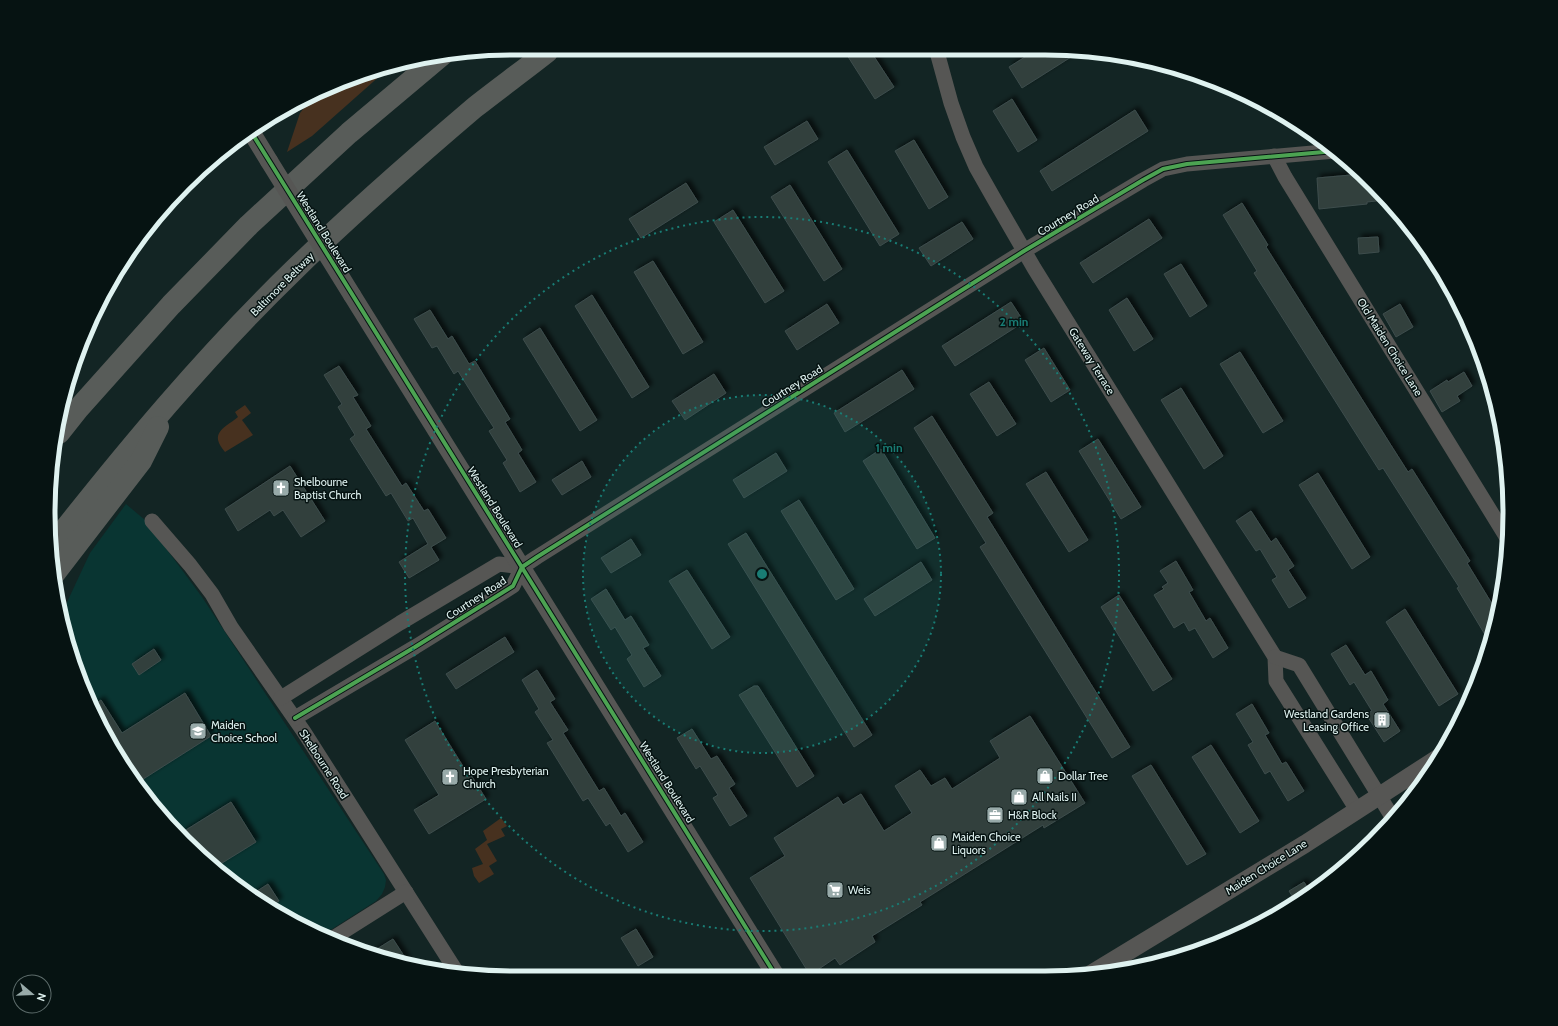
<svg xmlns="http://www.w3.org/2000/svg" width="1558" height="1026" font-family="Cabin,sans-serif">
  <defs>
    <filter id="shadow"><feDropShadow dx="3.5" dy="-3.5" stdDeviation="2" flood-color="#0009"/></filter>
  </defs>
  <rect width="100%" height="100%" fill="#132524"/>
  <path fill="#093532" d="M 126,504 L 145,520 L 202,597 L 384,874 L 386,880 L 385,887 L 382,894 L 376,901 L 321,936 L 280,916 L 207,863 L 126,771 L 83,691 L 64,633 L 61,615 L 90,553 Z"/>
  <g fill="#47311f">
    <path d="M 391,66 L 312,136 L 287,152 L 300,113 L 312,98 L 364,73 Z"/>
    <path d="M 245,405 L 251,413 L 242,420 L 253,435 L 225,452 C 209,433 223,429 238,417 L 235,412 Z"/>
    <path d="M 501,818 L 507,826 L 501,829 L 505,836 L 487,844 L 497,861 L 489,866 L 494,874 L 479,883 L 474,876 L 472,868 L 483,864 L 475,849 L 487,840 L 483,831 Z"/>
  </g>
  <g fill="#303f3e" stroke="#3e4d4c" filter="url(#shadow)">
    <path d="M 845,52 L 871,52 L 894,87 L 875,99 Z"/>
    <path d="M 1033,52 L 1079,52 L 1022,88 L 1009,67 Z"/>
    <path d="M 1012,99 L 1037,140 L 1018,152 L 993,111 Z"/>
    <path d="M 1135,110 L 1148,131 L 1052,191 L 1040,171 Z"/>
    <path d="M 807,121 L 818,139 L 775,165 L 764,147 Z"/>
    <path d="M 914,140 L 948,197 L 929,209 L 895,151 Z"/>
    <path d="M 847,150 L 899,234 L 880,246 L 828,162 Z"/>
    <path d="M 1362,174 L 1386,200 L 1367,202 L 1367,204 L 1319,209 L 1317,178 Z"/>
    <path d="M 686,183 L 698,202 L 641,238 L 629,219 Z"/>
    <path d="M 790,185 L 842,269 L 824,281 L 771,197 Z"/>
    <path d="M 1242,203 L 1268,245 L 1266,247 L 1394,450 L 1408,472 L 1412,469 L 1470,561 L 1467,563 L 1497,612 L 1490,643 L 1457,588 L 1459,587 L 1383,468 L 1379,470 L 1254,273 L 1257,271 L 1223,215 Z"/>
    <path d="M 733,210 L 784,291 L 765,303 L 714,222 Z"/>
    <path d="M 1149,219 L 1162,238 L 1093,283 L 1080,263 Z"/>
    <path d="M 962,222 L 973,239 L 931,266 L 919,248 Z"/>
    <path d="M 1378,237 L 1379,252 L 1359,254 L 1358,238 Z"/>
    <path d="M 653,261 L 703,342 L 683,354 L 634,272 Z"/>
    <path d="M 1181,264 L 1207,306 L 1190,317 L 1164,274 Z"/>
    <path d="M 592,295 L 649,387 L 632,398 L 575,306 Z"/>
    <path d="M 1127,298 L 1153,339 L 1134,351 L 1109,310 Z"/>
    <path d="M 1011,302 L 1024,322 L 955,366 L 942,346 Z"/>
    <path d="M 827,304 L 839,323 L 797,350 L 785,331 Z"/>
    <path d="M 1400,304 L 1413,327 L 1396,337 L 1383,314 Z"/>
    <path d="M 430,310 L 448,339 L 452,336 L 469,364 L 475,361 L 510,419 L 505,422 L 522,450 L 518,453 L 536,482 L 520,492 L 503,463 L 507,460 L 489,431 L 494,428 L 476,400 L 458,371 L 454,374 L 437,346 L 432,348 L 414,319 Z"/>
    <path d="M 540,328 L 597,420 L 580,431 L 523,339 Z"/>
    <path d="M 1044,348 L 1070,390 L 1051,402 L 1025,360 Z"/>
    <path d="M 1240,352 L 1283,421 L 1263,433 L 1220,364 Z"/>
    <path d="M 339,366 L 358,395 L 353,397 L 371,426 L 366,429 L 402,486 L 406,483 L 424,511 L 428,509 L 446,538 L 431,547 L 439,560 L 409,578 L 399,562 L 428,544 L 413,518 L 408,521 L 391,493 L 386,496 L 350,439 L 355,435 L 338,407 L 342,404 L 324,375 Z"/>
    <path d="M 902,370 L 914,389 L 845,432 L 834,413 Z"/>
    <path d="M 1464,372 L 1472,386 L 1457,396 L 1460,401 L 1442,412 L 1430,391 L 1447,380 L 1448,382 Z"/>
    <path d="M 714,374 L 726,393 L 685,420 L 672,401 Z"/>
    <path d="M 989,382 L 1016,424 L 997,436 L 970,394 Z"/>
    <path d="M 1181,388 L 1223,456 L 1204,469 L 1161,400 Z"/>
    <path d="M 932,416 L 993,513 L 987,517 L 1130,747 L 1112,758 L 980,547 L 986,543 L 914,428 Z"/>
    <path d="M 1098,439 L 1141,507 L 1121,519 L 1079,451 Z"/>
    <path d="M 881,449 L 935,538 L 917,549 L 863,461 Z"/>
    <path d="M 776,453 L 787,471 L 744,498 L 733,480 Z"/>
    <path d="M 582,461 L 591,477 L 562,495 L 552,480 Z"/>
    <path d="M 290,466 L 325,521 L 301,537 L 283,510 L 274,516 L 270,510 L 238,531 L 225,509 Z"/>
    <path d="M 1046,472 L 1088,540 L 1069,552 L 1026,484 Z"/>
    <path d="M 1318,473 L 1370,557 L 1352,569 L 1299,485 Z"/>
    <path d="M 799,500 L 854,589 L 836,600 L 781,511 Z"/>
    <path d="M 1251,511 L 1271,542 L 1276,538 L 1294,566 L 1288,570 L 1306,598 L 1289,608 L 1272,580 L 1277,577 L 1260,549 L 1256,551 L 1236,521 Z"/>
    <path d="M 746,533 L 872,735 L 854,747 L 728,544 Z"/>
    <path d="M 631,539 L 641,555 L 611,573 L 601,558 Z"/>
    <path d="M 1176,561 L 1193,590 L 1189,592 L 1206,621 L 1210,618 L 1228,648 L 1213,658 L 1195,628 L 1189,631 L 1184,622 L 1174,628 L 1154,595 L 1164,589 L 1162,587 L 1168,583 L 1160,571 Z"/>
    <path d="M 921,562 L 932,580 L 875,616 L 864,599 Z"/>
    <path d="M 687,570 L 730,637 L 712,649 L 669,581 Z"/>
    <path d="M 606,589 L 625,620 L 631,616 L 649,645 L 643,648 L 661,676 L 644,687 L 627,659 L 632,655 L 615,627 L 611,630 L 591,599 Z"/>
    <path d="M 1119,595 L 1172,679 L 1153,691 L 1101,607 Z"/>
    <path d="M 1405,609 L 1458,694 L 1439,706 L 1386,622 Z"/>
    <path d="M 505,637 L 514,652 L 456,689 L 446,674 Z"/>
    <path d="M 1346,645 L 1365,675 L 1371,671 L 1388,700 L 1383,704 L 1400,731 L 1384,742 L 1366,714 L 1372,711 L 1354,682 L 1350,685 L 1331,654 Z"/>
    <path d="M 154,649 L 161,660 L 139,675 L 132,664 Z"/>
    <path d="M 537,670 L 555,699 L 550,702 L 568,730 L 563,733 L 599,791 L 604,788 L 621,816 L 625,813 L 643,842 L 628,852 L 610,823 L 606,826 L 588,798 L 583,801 L 547,743 L 553,740 L 535,712 L 539,709 L 522,680 Z"/>
    <path d="M 754,686 L 758,686 L 814,776 L 797,787 L 739,695 Z"/>
    <path d="M 185,693 L 211,736 L 137,783 L 126,771 L 92,706 L 101,700 L 122,733 Z"/>
    <path d="M 1252,704 L 1269,733 L 1265,735 L 1282,764 L 1286,762 L 1304,791 L 1288,801 L 1270,771 L 1265,774 L 1248,745 L 1253,742 L 1236,714 Z"/>
    <path d="M 1030,716 L 1085,803 L 1044,828 L 1043,825 L 920,902 L 922,905 L 872,936 L 875,942 L 840,965 L 835,958 L 810,975 L 750,878 L 785,856 L 774,838 L 838,797 L 843,805 L 861,794 L 884,831 L 912,813 L 895,786 L 920,770 L 931,786 L 945,778 L 952,789 L 1000,758 L 990,741 Z"/>
    <path d="M 435,721 L 469,776 L 471,775 L 486,799 L 429,834 L 414,810 L 439,795 L 405,740 Z"/>
    <path d="M 692,729 L 711,759 L 717,756 L 735,784 L 729,788 L 747,816 L 730,826 L 713,798 L 718,795 L 700,766 L 696,769 L 677,738 Z"/>
    <path d="M 1211,745 L 1259,821 L 1240,833 L 1192,757 Z"/>
    <path d="M 1151,765 L 1206,854 L 1187,865 L 1132,776 Z"/>
    <path d="M 231,802 L 256,842 L 214,868 L 207,863 L 181,833 Z"/>
    <path d="M 1304,882 L 1311,893 L 1296,902 L 1289,891 Z"/>
    <path d="M 268,884 L 279,901 L 269,907 L 251,895 Z"/>
    <path d="M 636,929 L 653,957 L 638,966 L 621,938 Z"/>
    <path d="M 393,939 L 408,962 L 372,952 Z"/>
  </g>
  <g fill="none" stroke-linecap="round" stroke-linejoin="round">
    <g stroke="#565654" stroke-width="15">
      <path d="M 937,52 L 951,103 L 963,137 L 976,167 L 993,197 L 1034,268 L 1275,657 L 1276,681 L 1357,810"/>
      <path d="M 1274,156 L 1285,177 L 1507,538"/>
      <path d="M 152,521 L 190,565 L 212,594 L 231,627 L 304,732 L 458,974"/>
      <path d="M 1275,657 L 1299,665 L 1394,820"/>
      <path d="M 281,698 L 400,623 L 499,564 L 522,567"/>
      <path d="M 295,718 L 415,647 L 513,586 L 522,567 L 537,557 L 1024,251 L 1143,180 L 1163,169 L 1187,164 L 1335,151"/>
      <path d="M 330,940 L 406,892"/>
    </g>
    <g stroke="#565654" stroke-width="18">
      <path d="M 250,130 L 269,161"/>
      <path d="M 352,295 L 776,976"/>
      <path d="M 1091,974 L 1305,844 L 1438,758"/>
    </g>
    <g stroke="#585c59" stroke-width="22">
      <path d="M 59,433 L 78,409 L 171,305 L 249,225 L 349,133 L 443,54"/>
      <path d="M 50,548 C 126,451 206,355 295,269 C 352,213 413,160 474,108 C 498,89 523,71 547,52"/>
      <path d="M 54,574 L 141,461 L 158,427"/>
    </g>
    <path stroke="#565654" stroke-width="18" d="M 269,161 L 352,295"/>
    <g stroke="#061312" stroke-width="6">
      <g id="cycleway">
        <path d="M 250,130 L 776,976"/>
        <path d="M 295,718 L 415,647 L 513,586 L 522,567 L 537,557 L 1024,251 L 1143,180 L 1163,169 L 1187,164 L 1335,151"/>
      </g>
    </g>
    <use href="#cycleway" stroke="#4ca352" stroke-width="4"/>
  </g>
  <circle cx="762" cy="574" r="179" fill="#197c74" fill-opacity=".12"/>
  <g fill="none" stroke="#197c74" stroke-width="2" stroke-dasharray="2 4">
    <circle cx="762" cy="574" r="179"/>
    <circle cx="762" cy="574" r="357"/>
  </g>
  <defs>
    <g id="church-square" transform="scale(0.9)"><rect x="-9" y="-9" width="18" height="18" rx="4" fill="#98aaa9" stroke="#061312"/><path d="M-1.2-6h2.4v3.5h3.3v2.4h-3.3V6h-2.4V-.1h-3.3v-2.4h3.3Z" fill="#fff"/></g>
    <g id="building-square" transform="scale(0.9)"><rect x="-9" y="-9" width="18" height="18" rx="4" fill="#98aaa9" stroke="#061312"/><path d="M-4-6H4V6H1V3H-1V6H-4ZM-2.5-4.3h1.7v1.8h-1.7ZM.8-4.3h1.7v1.8H.8ZM-2.5-1h1.7V.8h-1.7ZM.8-1h1.7V.8H.8Z" fill="#fff"/></g>
    <g id="school-square" transform="scale(0.9)"><rect x="-9" y="-9" width="18" height="18" rx="4" fill="#98aaa9" stroke="#061312"/><path d="M0-5L7-2L0 1L-7-2ZM-4 1L0 2.5L4 1V4Q0 6-4 4Z" fill="#fff"/></g>
    <g id="shop-square" transform="scale(0.9)"><rect x="-9" y="-9" width="18" height="18" rx="4" fill="#98aaa9" stroke="#061312"/><path d="M-5-2.5h2.3a2.7 3.5 0 0 1 5.4 0H5L5.5 6h-11ZM-1.5-2.5h3a1.5 2.3 0 0 0-3 0Z" fill="#fff"/></g>
    <g id="office-square" transform="scale(0.9)"><rect x="-9" y="-9" width="18" height="18" rx="4" fill="#98aaa9" stroke="#061312"/><path d="M-6-3h4V-5.5h4V-3h4V5H-6ZM-1-4.5V-3h2v-1.5ZM-6 0V1H6V0Z" fill="#fff"/></g>
    <g id="supermarket-square" transform="scale(0.9)"><rect x="-9" y="-9" width="18" height="18" rx="4" fill="#98aaa9" stroke="#061312"/><path d="M-6-5.5h2.5l.6 2H6L4.5 2H-2.5L-4.4-4H-6ZM-1.5 3.2a1.3 1.3 0 1 0 .1 0ZM3 3.2a1.3 1.3 0 1 0 .1 0Z" fill="#fff"/></g>
  </defs>
  <g fill-rule="evenodd">
    <use href="#church-square" x="281" y="488"/>
    <use href="#building-square" x="1382" y="720"/>
    <use href="#school-square" x="198" y="731"/>
    <use href="#shop-square" x="1045" y="776"/>
    <use href="#church-square" x="450" y="777"/>
    <use href="#shop-square" x="1019" y="797"/>
    <use href="#office-square" x="995" y="815"/>
    <use href="#shop-square" x="939" y="843"/>
    <use href="#supermarket-square" x="835" y="890"/>
  </g>
  <g text-anchor="middle" stroke-width="3" stroke-linejoin="round" paint-order="stroke">
    <g font-size="11" fill="#dff2f0" stroke="#061312">
      <text transform="translate(1068 215) rotate(-31)" y="4">Courtney Road</text>
      <text transform="translate(324 232) rotate(58)" y="4">Westland Boulevard</text>
      <text transform="translate(282 284) rotate(-45)" y="4">Baltimore Beltway</text>
      <text transform="translate(1390 347) rotate(58)" y="4">Old Maiden Choice Lane</text>
      <text transform="translate(1092 361) rotate(58)" y="4">Gateway Terrace</text>
      <text transform="translate(792 386) rotate(-32)" y="4">Courtney Road</text>
      <text transform="translate(495 507) rotate(58)" y="4">Westland Boulevard</text>
      <text transform="translate(476 598) rotate(-33)" y="4">Courtney Road</text>
      <text transform="translate(324 764) rotate(57)" y="4">Shelbourne Road</text>
      <text transform="translate(667 782) rotate(58)" y="4">Westland Boulevard</text>
      <text transform="translate(1266 867) rotate(-32)" y="4">Maiden Choice Lane</text>
    </g>
    <g font-size="11" fill="#dff2f0" stroke="#061312" text-anchor="start">
      <text x="294" y="486">Shelbourne<tspan x="294" dy="13">Baptist Church</tspan></text>
      <text x="1369" y="718" text-anchor="end">Westland Gardens<tspan x="1369" dy="13">Leasing Office</tspan></text>
      <text x="211" y="729">Maiden<tspan x="211" dy="13">Choice School</tspan></text>
      <text x="463" y="775">Hope Presbyterian<tspan x="463" dy="13">Church</tspan></text>
      <text x="1058" y="780">Dollar Tree</text>
      <text x="1032" y="801">All Nails II</text>
      <text x="1008" y="819">H&amp;R Block</text>
      <text x="952" y="841">Maiden Choice<tspan x="952" dy="13">Liquors</tspan></text>
      <text x="848" y="894">Weis</text>
    </g>
  </g>
  <path d="M0 0H1558V1026H0ZM513 55H1045A458 458 0 0 1 1503 513V513A458 458 0 0 1 1045 971H513A458 458 0 0 1 55 513V513A458 458 0 0 1 513 55Z" fill="#061312" fill-rule="evenodd"/>
  <path fill="none" stroke="#dff2f0" stroke-width="5" d="M513 55H1045A458 458 0 0 1 1503 513V513A458 458 0 0 1 1045 971H513A458 458 0 0 1 55 513V513A458 458 0 0 1 513 55Z"/>
  <circle cx="762" cy="574" r="6" fill="#197c74" stroke="#061312" stroke-width="2"/>
  <g font-size="12" text-anchor="middle" font-weight="bold" fill="#197c74" stroke="#061312" stroke-width="3" stroke-linejoin="round" paint-order="stroke">
    <text x="1014" y="326">2 min</text>
    <text x="889" y="452">1 min</text>
  </g>
  <g transform="translate(32 994) rotate(109)"><circle r="19" fill="#061312" stroke="#5d6c6b"/>
  <path d="M0-3L7 15L0 10L-7 15Z" fill="#98aaa9"/>
  <text y="-6" font-size="11" font-weight="bold" text-anchor="middle" fill="#dff2f0">N</text>
  </g>
</svg>
